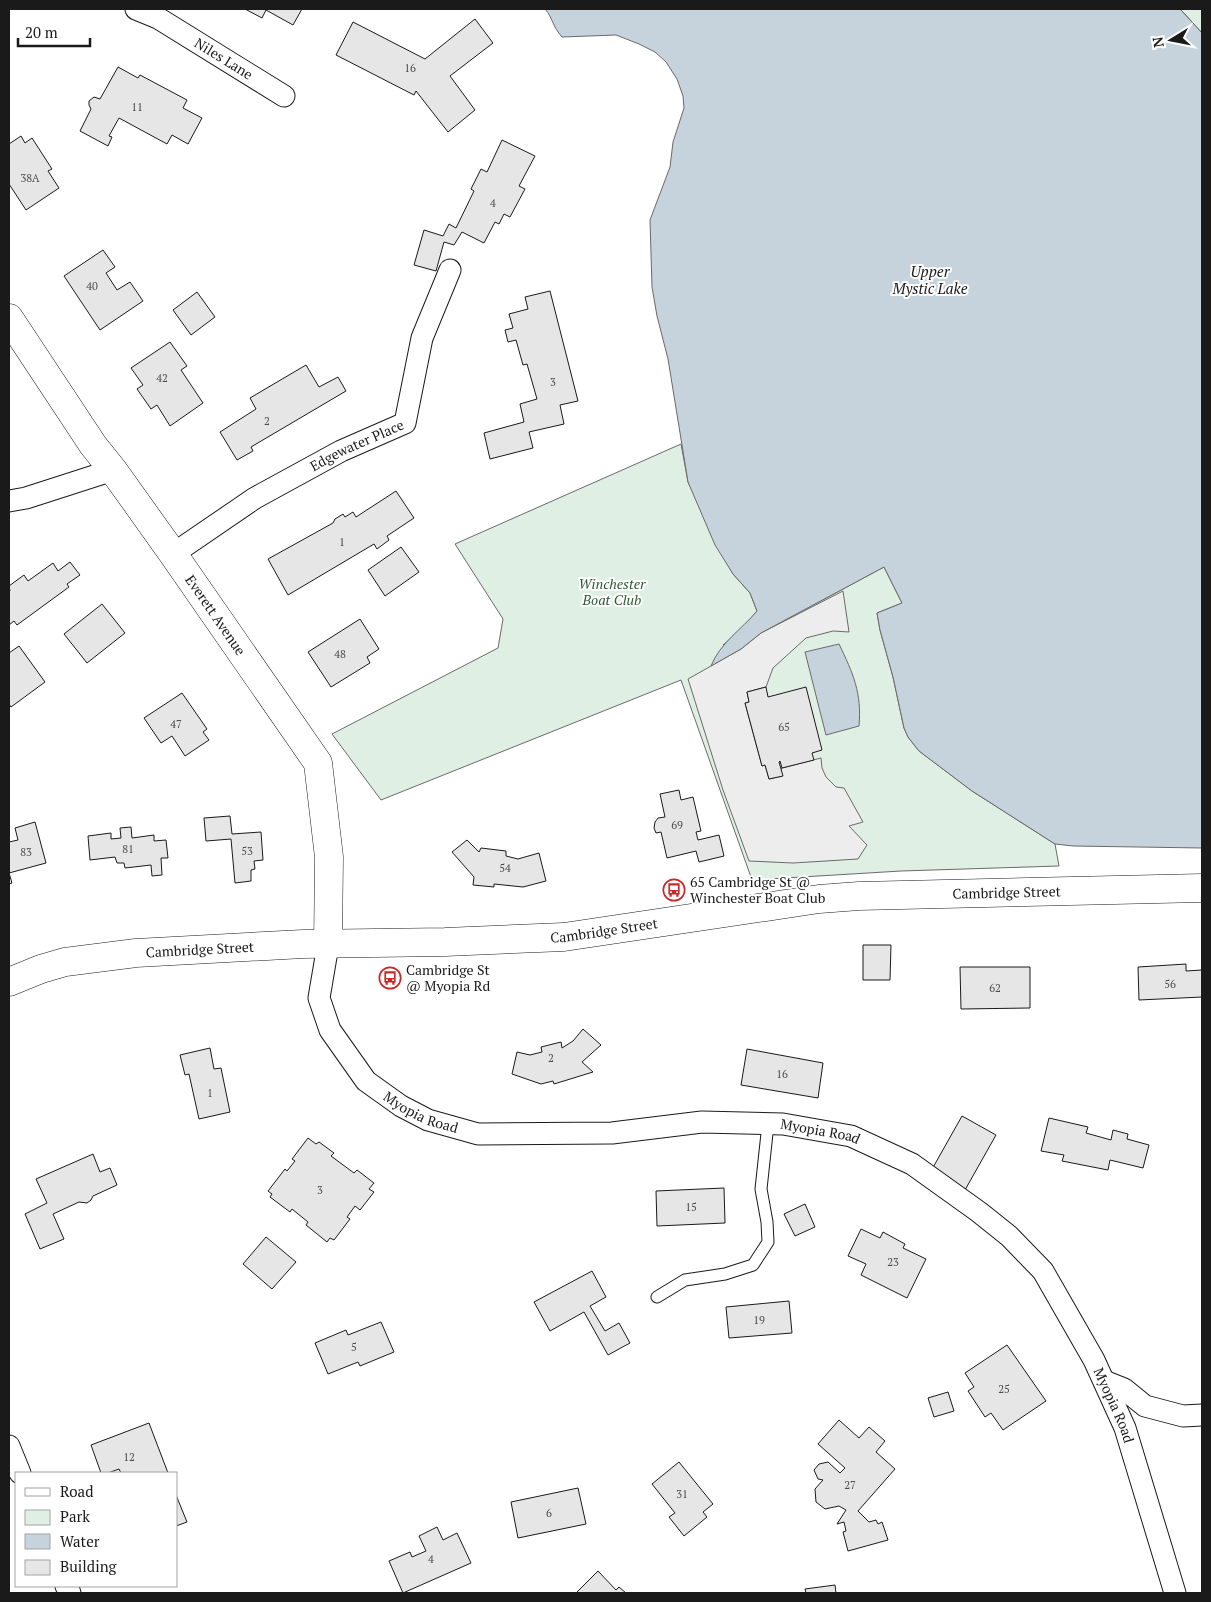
<svg xmlns="http://www.w3.org/2000/svg" width="1211" height="1602" font-family="'PT Serif',serif">
  <rect width="100%" height="100%" fill="#fff"/>
  <g fill="#e0efe3" stroke="#6a6a6a">
    <path d="M 1180,9 L 1202,9 L 1202,33 L 1183,12 Z"/>
    <path d="M 681,444 L 688,482 L 733,574 L 750,593 L 757,611 L 742,629 L 723,645 L 761,633 L 884,567 L 902,603 L 877,613 L 880,630 L 893,677 L 904,728 L 908,737 L 919,751 L 972,791 L 1055,844 L 1059,866 L 901,871 L 752,880 L 681,680 L 381,800 L 332,734 L 498,648 L 503,619 L 455,544 Z"/>
  </g>
  <path fill="#ededed" stroke="#6a6a6a" d="M 843,591 L 849,632 L 833,631 L 806,638 L 773,668 L 766,687 L 747,692 L 749,702 L 745,703 L 762,766 L 765,765 L 769,779 L 782,776 L 781,769 L 782,768 L 821,758 L 822,768 L 826,777 L 836,787 L 844,788 L 863,822 L 849,826 L 867,845 L 858,859 L 793,863 L 749,861 L 723,790 L 688,679 L 741,649 L 761,633 Z"/>
  <g fill="#c6d2dc" stroke="#6a6a6a">
    <path d="M 545,9 L 1180,9 L 1202,33 L 1202,848 L 1073,846 L 1055,844 L 972,791 L 919,751 L 908,737 L 904,728 L 893,677 L 880,630 L 877,613 L 902,603 L 884,567 L 761,633 L 741,649 L 711,666 C 720,643 741,630 757,611 L 750,593 L 733,574 L 715,545 L 688,482 L 668,359 L 657,316 L 652,287 L 650,220 L 670,167 L 673,142 L 684,108 L 683,96 L 677,79 L 666,62 L 655,52 L 639,44 L 616,35 L 562,37 C 552,26 553,18 545,9 Z"/>
    <path d="M 839,644 C 853,673 862,693 859,726 L 826,735 L 805,652 Z"/>
  </g>
  <g fill="#e6e6e6" stroke="#1a1a1a">
    <path d="M 245,9 L 302,9 L 293,25 L 266,10 L 262,18 Z"/>
    <path d="M 475,19 L 493,43 L 450,76 L 475,110 L 448,132 L 416,91 L 414,95 L 336,55 L 353,22 L 425,59 Z"/>
    <path d="M 118,67 L 138,78 L 140,75 L 187,100 L 183,108 L 202,118 L 188,144 L 172,135 L 167,144 L 119,118 L 109,136 L 112,137 L 108,146 L 80,131 L 91,109 L 89,105 L 89,101 L 94,97 L 100,99 Z"/>
    <path d="M 21,136 L 25,143 L 32,138 L 52,169 L 48,171 L 59,188 L 26,210 L 9,184 L 9,144 Z"/>
    <path d="M 502,140 L 535,156 L 519,186 L 525,189 L 510,217 L 504,214 L 499,224 L 495,222 L 484,243 L 462,232 L 454,245 L 444,242 L 436,271 L 414,265 L 424,230 L 443,236 L 449,224 L 456,228 L 474,191 L 471,189 L 481,169 L 487,172 Z"/>
    <path d="M 103,250 L 115,267 L 106,273 L 117,290 L 130,282 L 143,301 L 100,330 L 64,276 Z"/>
    <path d="M 550,291 L 578,401 L 560,405 L 564,424 L 529,432 L 533,448 L 490,459 L 484,433 L 524,422 L 520,404 L 537,399 L 527,364 L 523,365 L 516,340 L 508,342 L 505,330 L 513,328 L 509,314 L 528,309 L 525,297 Z"/>
    <path d="M 197,292 L 215,317 L 191,335 L 173,310 Z"/>
    <path d="M 170,342 L 187,366 L 181,370 L 203,403 L 170,426 L 157,405 L 151,409 L 137,389 L 143,385 L 131,368 Z"/>
    <path d="M 306,365 L 319,387 L 338,377 L 346,391 L 251,447 L 253,451 L 237,460 L 220,432 L 256,409 L 250,398 Z"/>
    <path d="M 396,491 L 414,518 L 387,536 L 389,540 L 377,549 L 374,544 L 288,595 L 268,559 L 333,523 L 335,519 L 343,514 L 345,517 L 353,512 L 356,517 Z"/>
    <path d="M 401,547 L 419,572 L 385,596 L 368,570 Z"/>
    <path d="M 70,562 L 80,575 L 67,584 L 69,587 L 17,625 L 14,621 L 9,625 L 9,592 L 10,591 L 9,586 L 24,575 L 28,581 L 53,563 L 58,571 Z"/>
    <path d="M 102,604 L 125,633 L 87,663 L 64,634 Z"/>
    <path d="M 360,619 L 379,649 L 367,657 L 370,663 L 331,687 L 308,652 Z"/>
    <path d="M 19,646 L 45,682 L 11,707 L 9,704 L 9,653 Z"/>
    <path d="M 766,687 L 768,697 L 806,687 L 822,750 L 812,753 L 814,760 L 782,768 L 780,761 L 779,762 L 783,776 L 769,779 L 765,765 L 762,766 L 745,703 L 749,702 L 747,692 Z"/>
    <path d="M 182,693 L 207,729 L 203,732 L 209,740 L 185,756 L 172,736 L 161,743 L 144,718 Z"/>
    <path d="M 679,790 L 681,800 L 693,797 L 701,831 L 696,832 L 698,840 L 719,835 L 724,856 L 699,862 L 696,851 L 667,858 L 661,832 L 656,833 L 654,828 L 655,822 L 658,818 L 665,817 L 660,794 Z"/>
    <path d="M 230,816 L 232,834 L 261,832 L 263,860 L 254,861 L 255,869 L 251,870 L 251,881 L 235,883 L 231,839 L 206,841 L 204,818 Z"/>
    <path d="M 35,822 L 46,863 L 9,873 L 12,883 L 9,884 L 9,842 L 18,840 L 15,828 Z"/>
    <path d="M 131,827 L 132,838 L 154,835 L 154,841 L 166,840 L 168,858 L 161,858 L 162,875 L 152,876 L 151,865 L 125,868 L 124,863 L 117,863 L 115,857 L 90,860 L 88,836 L 111,833 L 111,839 L 121,838 L 120,828 Z"/>
    <path d="M 467,840 L 479,852 L 481,848 L 506,851 L 506,856 L 518,859 L 539,853 L 546,881 L 523,887 L 494,884 L 494,887 L 473,885 L 474,877 L 452,852 Z"/>
    <path d="M 863,945 L 891,945 L 890,980 L 863,980 Z"/>
    <path d="M 1186,964 L 1186,971 L 1202,970 L 1202,997 L 1139,1000 L 1138,967 Z"/>
    <path d="M 960,967 L 1030,967 L 1030,1008 L 961,1009 Z"/>
    <path d="M 583,1029 L 601,1045 L 582,1062 L 593,1072 L 554,1084 L 553,1081 L 541,1084 L 512,1074 L 517,1052 L 530,1055 L 542,1052 L 541,1047 L 561,1042 L 562,1048 L 573,1041 Z"/>
    <path d="M 210,1048 L 214,1069 L 221,1068 L 230,1112 L 199,1119 L 189,1074 L 185,1075 L 180,1055 Z"/>
    <path d="M 747,1049 L 823,1063 L 818,1098 L 741,1085 Z"/>
    <path d="M 962,1116 L 996,1135 L 965,1190 L 931,1171 Z"/>
    <path d="M 1049,1118 L 1088,1127 L 1086,1133 L 1111,1140 L 1113,1130 L 1128,1134 L 1127,1139 L 1149,1145 L 1143,1168 L 1110,1160 L 1108,1170 L 1062,1161 L 1064,1155 L 1041,1151 Z"/>
    <path d="M 308,1138 L 316,1144 L 319,1142 L 334,1153 L 331,1156 L 354,1173 L 357,1170 L 374,1183 L 369,1189 L 374,1192 L 360,1210 L 355,1206 L 347,1217 L 350,1219 L 334,1240 L 330,1238 L 327,1242 L 306,1225 L 308,1222 L 292,1209 L 290,1212 L 270,1197 L 272,1194 L 268,1191 L 285,1169 L 287,1171 L 295,1161 L 292,1159 Z"/>
    <path d="M 93,1154 L 100,1172 L 110,1168 L 117,1185 L 93,1196 L 91,1200 L 87,1203 L 79,1202 L 53,1214 L 64,1239 L 40,1249 L 25,1214 L 47,1203 L 36,1179 Z"/>
    <path d="M 724,1188 L 725,1223 L 657,1226 L 656,1191 Z"/>
    <path d="M 805,1204 L 815,1227 L 795,1236 L 784,1214 Z"/>
    <path d="M 861,1229 L 880,1238 L 883,1232 L 905,1244 L 903,1248 L 926,1259 L 907,1298 L 861,1275 L 866,1264 L 848,1256 Z"/>
    <path d="M 266,1237 L 296,1262 L 272,1289 L 243,1264 Z"/>
    <path d="M 592,1271 L 606,1297 L 590,1306 L 605,1331 L 619,1323 L 630,1343 L 608,1355 L 584,1312 L 550,1331 L 534,1302 Z"/>
    <path d="M 789,1301 L 792,1333 L 729,1338 L 726,1307 Z"/>
    <path d="M 381,1322 L 394,1352 L 360,1366 L 358,1362 L 328,1374 L 315,1343 L 346,1330 L 348,1335 Z"/>
    <path d="M 1007,1345 L 1046,1401 L 1003,1430 L 991,1413 L 985,1417 L 968,1391 L 974,1387 L 965,1373 Z"/>
    <path d="M 948,1392 L 954,1411 L 934,1417 L 928,1398 Z"/>
    <path d="M 839,1420 L 859,1438 L 869,1427 L 885,1441 L 876,1452 L 895,1469 L 858,1511 L 869,1522 L 876,1520 L 878,1524 L 882,1522 L 888,1540 L 848,1551 L 843,1532 L 846,1531 L 844,1522 L 837,1524 L 846,1510 L 839,1506 L 825,1509 L 816,1502 L 815,1489 L 823,1480 L 818,1479 L 814,1470 L 819,1464 L 828,1462 L 840,1473 L 845,1468 L 818,1444 Z"/>
    <path d="M 149,1423 L 168,1473 L 121,1473 L 119,1469 L 108,1473 L 101,1473 L 91,1445 Z"/>
    <path d="M 679,1462 L 713,1504 L 703,1512 L 707,1517 L 684,1536 L 669,1517 L 675,1513 L 652,1484 Z"/>
    <path d="M 578,1488 L 586,1524 L 518,1538 L 511,1502 Z"/>
    <path d="M 176,1495 L 187,1522 L 176,1526 Z"/>
    <path d="M 437,1527 L 443,1540 L 457,1533 L 471,1563 L 403,1593 L 389,1561 L 410,1552 L 412,1557 L 426,1551 L 419,1536 Z"/>
    <path d="M 598,1571 L 616,1590 L 619,1587 L 626,1593 L 576,1593 Z"/>
    <path d="M 835,1585 L 836,1593 L 806,1593 L 805,1589 Z"/>
  </g>
  <g fill="none" stroke-linecap="round" stroke-linejoin="round">
    <g stroke="#1a1a1a" stroke-width="13">
      <path id="service" d="M 657,1297 L 685,1280 L 725,1274 L 753,1265 L 768,1242 L 767,1222 L 761,1189 L 768,1124"/>
    </g>
    <g stroke="#1a1a1a" stroke-width="23">
      <g id="minor">
        <path id="s1" d="M 136,9 L 158,18 L 284,96"/>
        <path d="M 9,501 L 26,498 L 113,470"/>
        <path id="s2" d="M 173,554 L 255,498 L 341,451 L 405,423 L 422,338 L 450,270"/>
        <path id="s3" d="M 328,945 L 319,998 L 330,1030 L 366,1081 L 401,1106 L 428,1120 L 478,1134 L 612,1133 L 702,1122 L 783,1124 L 851,1136 L 912,1164 L 979,1212 L 1009,1236 L 1043,1271 L 1094,1360 L 1125,1428 L 1175,1593"/>
        <path d="M 1104,1381 L 1124,1389 L 1145,1406 L 1183,1416 L 1202,1415"/>
        <path d="M 9,1446 L 20,1473"/>
        <path d="M 66,1586 L 70,1593"/>
      </g>
    </g>
    <g stroke="#1a1a1a" stroke-width="29">
      <g id="tertiary">
        <path id="s4" d="M 9,318 L 93,445 L 113,470 L 173,554 L 318,763 L 329,857 L 328,945"/>
      </g>
    </g>
    <g stroke="#1a1a1a" stroke-width="29">
      <g id="trunk">
        <path id="s5" d="M 9,982 L 41,969 L 65,962 L 136,953 L 303,944 L 445,942 L 564,937 L 819,899 L 859,896 L 1202,888"/>
      </g>
    </g>
    <use href="#service" stroke="#fff" stroke-width="11"/>
    <use href="#minor" stroke="#fff" stroke-width="21"/>
    <use href="#tertiary" stroke="#fff" stroke-width="28"/>
    <use href="#trunk" stroke="#fff" stroke-width="28"/>
  </g>
  <defs>
    <g id="bus-ring" transform="scale(1.125)"><circle r="9.5" fill="#fff" stroke="#c62828" stroke-width="1.5"/><path d="M-5-6H5V4H4V6H2V4H-2V6H-4V4H-5ZM-3.5-4V0h7V-4ZM-3.5 1.2v1.5H-2V1.2ZM2 1.2v1.5H3.5V1.2Z" fill="#c62828"/></g>
  </defs>
  <g fill-rule="evenodd">
    <use href="#bus-ring" x="674" y="890"/>
    <use href="#bus-ring" x="390" y="978"/>
  </g>
  <g text-anchor="middle" stroke-width="4" stroke-linejoin="round" paint-order="stroke">
    <g font-size="11" fill="#4d4d4d">
      <text x="410" y="72">16</text>
      <text x="137" y="111">11</text>
      <text x="30" y="182">38A</text>
      <text x="493" y="207">4</text>
      <text x="92" y="290">40</text>
      <text x="162" y="382">42</text>
      <text x="553" y="386">3</text>
      <text x="267" y="425">2</text>
      <text x="342" y="546">1</text>
      <text x="340" y="658">48</text>
      <text x="176" y="728">47</text>
      <text x="784" y="731">65</text>
      <text x="677" y="829">69</text>
      <text x="128" y="853">81</text>
      <text x="247" y="855">53</text>
      <text x="26" y="856">83</text>
      <text x="505" y="872">54</text>
      <text x="1170" y="988">56</text>
      <text x="995" y="992">62</text>
      <text x="551" y="1062">2</text>
      <text x="782" y="1078">16</text>
      <text x="210" y="1097">1</text>
      <text x="320" y="1194">3</text>
      <text x="691" y="1211">15</text>
      <text x="893" y="1266">23</text>
      <text x="759" y="1324">19</text>
      <text x="354" y="1351">5</text>
      <text x="1004" y="1393">25</text>
      <text x="129" y="1461">12</text>
      <text x="850" y="1489">27</text>
      <text x="682" y="1498">31</text>
      <text x="549" y="1517">6</text>
      <text x="431" y="1563">4</text>
    </g>
    <g font-size="14" fill="#1a1a1a" stroke="#fff">
      <text dy="5" stroke="none"><textPath href="#s1" startOffset="101">Niles Lane</textPath></text>
      <text dy="5" stroke="none"><textPath href="#s2" startOffset="214">Edgewater Place</textPath></text>
      <text dy="5" stroke="none"><textPath href="#s4" startOffset="362">Everett Avenue</textPath></text>
      <text dy="5" stroke="none"><textPath href="#s5" startOffset="1005">Cambridge Street</textPath></text>
      <text dy="5" stroke="none"><textPath href="#s5" startOffset="600">Cambridge Street</textPath></text>
      <text dy="5" stroke="none"><textPath href="#s5" startOffset="195">Cambridge Street</textPath></text>
      <text dy="5" stroke="none"><textPath href="#s3" startOffset="214">Myopia Road</textPath></text>
      <text dy="5" stroke="none"><textPath href="#s3" startOffset="619">Myopia Road</textPath></text>
      <text dy="5" stroke="none"><textPath href="#s3" startOffset="1039">Myopia Road</textPath></text>
    </g>
    <g font-size="14" font-style="italic" fill="#2b5a34" stroke="#fff">
      <text x="612" y="589">Winchester<tspan x="612" dy="16">Boat Club</tspan></text>
    </g>
    <g font-size="14" fill="#1a1a1a" stroke="#fff" text-anchor="start">
      <text x="690" y="887">65 Cambridge St @<tspan x="690" dy="16">Winchester Boat Club</tspan></text>
      <text x="406" y="975">Cambridge St<tspan x="406" dy="16">@ Myopia Rd</tspan></text>
    </g>
    <g font-size="15" font-style="italic" fill="#1a1a1a" stroke="#fff">
      <text x="930" y="277">Upper<tspan x="930" dy="17">Mystic Lake</tspan></text>
    </g>
  </g>
  <rect width="1211" height="1602" fill="none" stroke="#1a1a1a" stroke-width="20"/>
  <rect x="15" y="1472" width="162" height="115" fill="#ffffff" stroke="#a3a3a3"/>
  <rect x="25" y="1488" width="25" height="8" fill="#ffffff" stroke="#a3a3a3"/>
  <text x="60" y="1497" font-size="15" fill="#1a1a1a">Road</text>
  <rect x="25" y="1510" width="25" height="15" fill="#e0efe3" stroke="#a3a3a3"/>
  <text x="60" y="1522" font-size="15" fill="#1a1a1a">Park</text>
  <rect x="25" y="1534" width="25" height="15" fill="#c6d2dc" stroke="#a3a3a3"/>
  <text x="60" y="1547" font-size="15" fill="#1a1a1a">Water</text>
  <rect x="25" y="1560" width="25" height="15" fill="#e6e6e6" stroke="#a3a3a3"/>
  <text x="60" y="1572" font-size="15" fill="#1a1a1a">Building</text>
  <g transform="translate(1171 40) rotate(260)" stroke="#ffffff" stroke-width="4" paint-order="stroke">
  <path d="M0-4L9 19L0 12L-9 19Z" fill="#1a1a1a"/>
  <text y="-8" font-size="14" font-weight="bold" text-anchor="middle" fill="#1a1a1a">N</text>
  </g>
  <path d="M18 38v8h72v-8" fill="none" stroke="#1a1a1a" stroke-width="2.5"/>
  <text x="25" y="38" font-size="15" fill="#1a1a1a" stroke="#ffffff" stroke-width="4" paint-order="stroke">20 m</text>
</svg>
